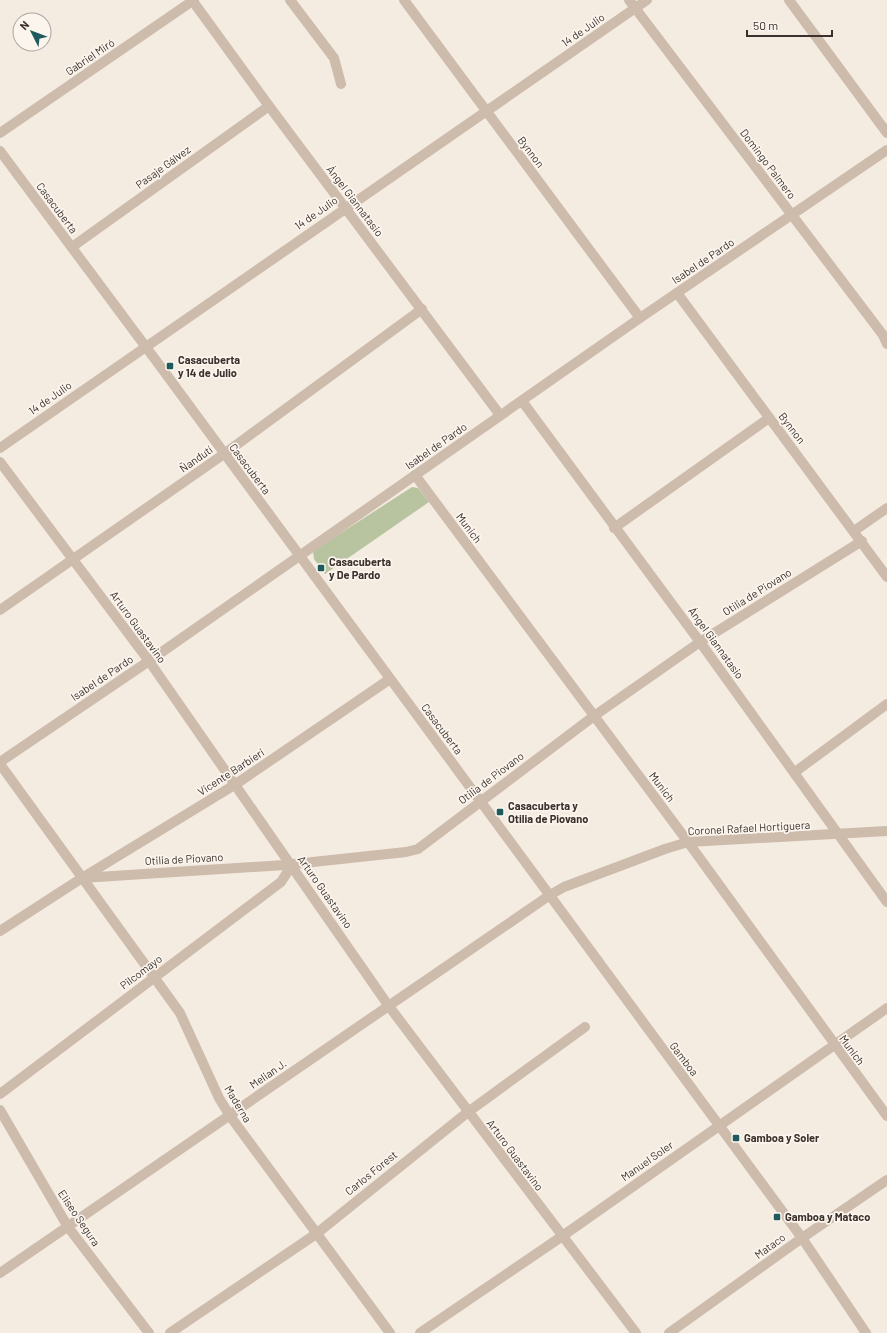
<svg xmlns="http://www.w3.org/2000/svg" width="887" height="1333" font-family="Barlow,sans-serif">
  <rect width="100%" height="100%" fill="#f4ebe1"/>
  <path fill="#b8c4a0" d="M 412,487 L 418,488 L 429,502 L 325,574 L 314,559 L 313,551 Z"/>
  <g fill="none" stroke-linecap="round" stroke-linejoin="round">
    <g stroke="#cdbbac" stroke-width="10">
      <path d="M 192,0 L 269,106 L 500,415"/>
      <path d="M 290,0 L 334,58 L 341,84"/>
      <path d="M 404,0 L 640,318"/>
      <path d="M 629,0 L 883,335 L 887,344"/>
      <path d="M 789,0 L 887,133"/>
      <path d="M 0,151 L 163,370 L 802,1238 L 866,1333"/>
      <path d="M 72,247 L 269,106"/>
      <path d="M 677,293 L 887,577"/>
      <path d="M 522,401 L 700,642 L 887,902"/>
      <path d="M 0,448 L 647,0"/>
      <path d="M 0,462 L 149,661 L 388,1005 L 636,1333"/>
      <path d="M 415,475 L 688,842 L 887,1116"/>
      <path d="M 614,528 L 769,418"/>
      <path d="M 854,531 L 887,508"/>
      <path d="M 0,610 L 224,454 L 422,309"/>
      <path d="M 0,762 L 149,661 L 640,318 L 887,150"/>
      <path d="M 0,764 L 180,1013 L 219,1098 L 230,1116 L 390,1333"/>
      <path d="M 795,772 L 887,704"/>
      <path d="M 82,878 L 285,865 L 406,852 L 418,849 L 594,716 L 700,642 L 862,541"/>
      <path d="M 0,931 L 82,878 L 236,784 L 390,679"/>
      <path d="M 0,1094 L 281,882 L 292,865"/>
      <path d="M 0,1110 L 68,1227 L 149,1333"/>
      <path d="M 0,1273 L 550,895 L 564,887 L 665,849 L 688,842 L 887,831"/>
      <path d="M 170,1333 L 316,1234 L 468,1112 L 585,1027"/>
      <path d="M 420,1333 L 561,1237 L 887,1008"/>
    </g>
    <g stroke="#cdbbac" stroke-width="10">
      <path d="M 0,133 L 194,0"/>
      <path d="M 669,1333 L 802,1238 L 887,1180"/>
    </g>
  </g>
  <g fill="#1f5a5e" stroke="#fbf5ee" stroke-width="1.5">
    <rect x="166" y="362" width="8" height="8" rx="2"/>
    <rect x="317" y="564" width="8" height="8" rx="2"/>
    <rect x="496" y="808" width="8" height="8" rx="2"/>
    <rect x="732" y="1134" width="8" height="8" rx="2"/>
    <rect x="773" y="1213" width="8" height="8" rx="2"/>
  </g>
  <g text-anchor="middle" stroke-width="3.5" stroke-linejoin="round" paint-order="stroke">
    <g font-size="11" fill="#3b302b" stroke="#fbf5ee">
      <text transform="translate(583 30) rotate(-35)" y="4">14 de Julio</text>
      <text transform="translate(90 57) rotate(-34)" y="4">Gabriel Miró</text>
      <text transform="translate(531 152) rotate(53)" y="4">Bynnon</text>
      <text transform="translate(768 164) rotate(53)" y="4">Domingo Palmero</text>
      <text transform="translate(163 167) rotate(-36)" y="4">Pasaje Gálvez</text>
      <text transform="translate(355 201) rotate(53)" y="4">Ángel Giannatasio</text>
      <text transform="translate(57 208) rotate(53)" y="4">Casacuberta</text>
      <text transform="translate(316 213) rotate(-35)" y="4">14 de Julio</text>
      <text transform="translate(703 261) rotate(-34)" y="4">Isabel de Pardo</text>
      <text transform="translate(50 398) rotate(-35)" y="4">14 de Julio</text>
      <text transform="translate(792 428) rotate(53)" y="4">Bynnon</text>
      <text transform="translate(436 446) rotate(-35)" y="4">Isabel de Pardo</text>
      <text transform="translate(196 459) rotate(-35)" y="4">Ñandutí</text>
      <text transform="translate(250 469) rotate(53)" y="4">Casacuberta</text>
      <text transform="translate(469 528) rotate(53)" y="4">Munich</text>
      <text transform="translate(757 592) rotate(-32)" y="4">Otilia de Piovano</text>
      <text transform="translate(138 627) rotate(54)" y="4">Arturo Guastavino</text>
      <text transform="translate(716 643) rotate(54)" y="4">Ángel Giannatasio</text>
      <text transform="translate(102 678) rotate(-34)" y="4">Isabel de Pardo</text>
      <text transform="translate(442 729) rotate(53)" y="4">Casacuberta</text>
      <text transform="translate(231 772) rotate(-33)" y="4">Vicente Barbieri</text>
      <text transform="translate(491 778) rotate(-37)" y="4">Otilia de Piovano</text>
      <text transform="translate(662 787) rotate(53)" y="4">Munich</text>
      <text transform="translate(749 828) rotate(-3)" y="4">Coronel Rafael Hortiguera</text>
      <text transform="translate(184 859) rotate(-3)" y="4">Otilia de Piovano</text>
      <text transform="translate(325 892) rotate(55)" y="4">Arturo Guastavino</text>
      <text transform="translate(141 972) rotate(-37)" y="4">Pilcomayo</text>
      <text transform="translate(852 1050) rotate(54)" y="4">Munich</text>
      <text transform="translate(684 1059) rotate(53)" y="4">Gamboa</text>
      <text transform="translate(268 1074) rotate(-35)" y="4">Melian J.</text>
      <text transform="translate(238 1104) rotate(59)" y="4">Maderna</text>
      <text transform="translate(515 1155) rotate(53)" y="4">Arturo Guastavino</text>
      <text transform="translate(647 1161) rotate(-35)" y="4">Manuel Soler</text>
      <text transform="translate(371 1173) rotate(-39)" y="4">Carlos Forest</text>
      <text transform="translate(79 1218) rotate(56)" y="4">Eliseo Segura</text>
      <text transform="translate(770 1246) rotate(-36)" y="4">Mataco</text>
    </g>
    <g font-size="11" font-weight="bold" fill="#3b302b" stroke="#fbf5ee" text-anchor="start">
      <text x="178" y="364">Casacuberta<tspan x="178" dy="13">y 14 de Julio</tspan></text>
      <text x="329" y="566">Casacuberta<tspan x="329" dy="13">y De Pardo</tspan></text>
      <text x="508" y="810">Casacuberta y<tspan x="508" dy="13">Otilia de Piovano</tspan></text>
      <text x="744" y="1142">Gamboa y Soler</text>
      <text x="785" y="1221">Gamboa y Mataco</text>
    </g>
  </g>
  <g transform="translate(32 32) rotate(312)"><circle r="19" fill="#fbf5ee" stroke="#aea6a0"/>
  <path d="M0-3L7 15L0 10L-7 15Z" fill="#1f5a5e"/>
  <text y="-6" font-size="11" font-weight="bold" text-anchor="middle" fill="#3b302b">N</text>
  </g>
  <path d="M747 30v6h85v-6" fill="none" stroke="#3b302b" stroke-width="2"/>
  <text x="753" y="30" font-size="12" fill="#3b302b" stroke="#fbf5ee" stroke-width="3" paint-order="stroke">50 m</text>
</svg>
